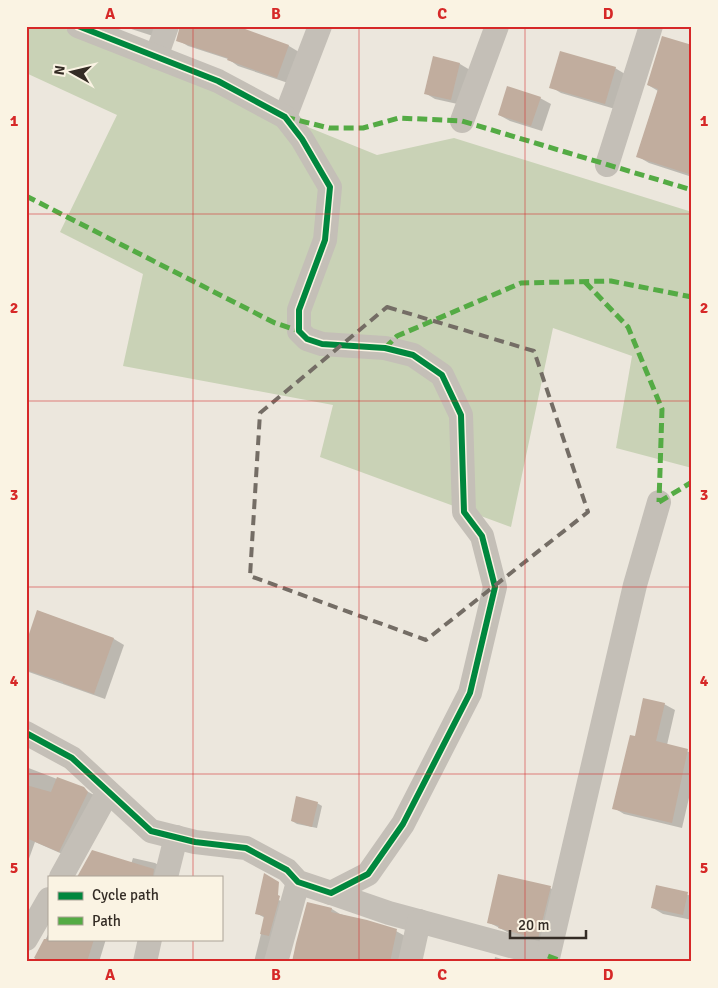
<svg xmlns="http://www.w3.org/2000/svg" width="718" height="988" font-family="Signika,sans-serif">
  <rect width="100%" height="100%" fill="#ece7dd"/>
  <path fill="#c9d2b6" d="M 26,26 L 58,26 L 377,155 L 454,138 L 692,212 L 692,468 L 616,448 L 632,356 L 553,328 L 511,527 L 320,457 L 333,405 L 123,366 L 143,274 L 60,232 L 117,115 L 26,73 Z"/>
  <g fill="#0003">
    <path d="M 122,26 L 166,26 L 153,36 Z"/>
    <path d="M 181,26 L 244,26 L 243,30 L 289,46 L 299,52 L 288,83 L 238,66 L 228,59 L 188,46 L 178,40 Z"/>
    <path d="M 692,46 L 692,177 L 649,163 L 637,156 L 658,91 L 648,85 Z"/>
    <path d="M 434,58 L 460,64 L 470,70 L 462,105 L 435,99 L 425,93 Z"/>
    <path d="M 615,68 L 625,74 L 615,109 L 561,93 L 551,87 Z"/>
    <path d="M 540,98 L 551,104 L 542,131 L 510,121 L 499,115 Z"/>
    <path d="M 38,611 L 114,639 L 124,645 L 105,699 L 26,671 L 26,647 Z"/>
    <path d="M 664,704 L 675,710 L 667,745 L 692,753 L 692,785 L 682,828 L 624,814 L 614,808 L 636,738 Z"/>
    <path d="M 26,767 L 83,789 L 94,795 L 69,857 L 35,842 L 26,867 Z"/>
    <path d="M 317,803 L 322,806 L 317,828 L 297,824 L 292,821 Z"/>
    <path d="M 133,858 L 155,863 L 165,869 L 164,877 L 81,877 L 131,864 Z"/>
    <path d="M 657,887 L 692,896 L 692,920 L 663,914 L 653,908 Z"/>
    <path d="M 550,888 L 565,896 L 553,947 L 515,936 L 488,922 Z"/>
    <path d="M 279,900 L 287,905 L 272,962 L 254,962 L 265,918 L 256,913 Z"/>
    <path d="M 308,903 L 332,909 L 340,914 L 396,931 L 405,936 L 400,962 L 292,962 Z"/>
    <path d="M 49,933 L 49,939 L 106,939 L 99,962 L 33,962 Z"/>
    <path d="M 495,957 L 512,962 L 494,962 Z"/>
  </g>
  <g fill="#c1ad9e">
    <path d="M 180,26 L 237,26 L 289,45 L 277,78 L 227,60 L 228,58 L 176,41 Z"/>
    <path d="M 662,36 L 692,45 L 692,175 L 636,157 L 658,89 L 647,85 Z"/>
    <path d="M 560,51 L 616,67 L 605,104 L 549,88 Z"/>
    <path d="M 433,56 L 460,63 L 451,100 L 424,94 Z"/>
    <path d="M 507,86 L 541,97 L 531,126 L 498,115 Z"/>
    <path d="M 37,610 L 114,638 L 94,694 L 63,683 L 63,682 L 26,670 L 26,643 Z"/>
    <path d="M 643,698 L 665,703 L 656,741 L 688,749 L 672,823 L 612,809 L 630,735 L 635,736 Z"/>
    <path d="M 57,777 L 84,787 L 88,792 L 59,852 L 26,838 L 26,785 L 51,792 Z"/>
    <path d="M 296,796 L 318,802 L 312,827 L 291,821 Z"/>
    <path d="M 92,850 L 154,869 L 153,877 L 77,877 Z"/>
    <path d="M 264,873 L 279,882 L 278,895 L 280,896 L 269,936 L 260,934 L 264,916 L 255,914 Z"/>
    <path d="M 498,874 L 551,886 L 538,939 L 498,928 L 499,926 L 487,923 Z"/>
    <path d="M 656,885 L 688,892 L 683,915 L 651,908 Z"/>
    <path d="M 307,902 L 332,908 L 331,912 L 367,920 L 397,929 L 390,962 L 292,962 L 296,943 Z"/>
    <path d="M 44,939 L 94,939 L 87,962 L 50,962 L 34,958 Z"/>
  </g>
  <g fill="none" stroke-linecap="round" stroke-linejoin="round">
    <g stroke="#c4bfb7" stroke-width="24">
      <path d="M 156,57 L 167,26"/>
      <path d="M 285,117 L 320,26"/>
      <path d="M 462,121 L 497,26"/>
      <path d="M 607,165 L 651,26"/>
      <path d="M 26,733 L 72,758 L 151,831 L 195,842 L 246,848 L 287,870 L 298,882 L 331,893 L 368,874 L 403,824 L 470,693 L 495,587 L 482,536 L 464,512 L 461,415 L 442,375 L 413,355 L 385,348 L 322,344 L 307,339 L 299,331 L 299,310 L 325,240 L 330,187 L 302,139 L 285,117 L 218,81 L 78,26"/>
      <path d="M 61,877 L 108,792"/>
      <path d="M 166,877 L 176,837"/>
      <path d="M 331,893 L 389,913 L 548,956"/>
      <path d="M 26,939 L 49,899"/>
      <path d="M 145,962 L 150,939"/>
      <path d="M 276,962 L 298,882"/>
      <path d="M 410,962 L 419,921"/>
      <path d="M 547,962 L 635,585 L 659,502"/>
    </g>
    <g stroke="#54ab44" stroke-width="5" stroke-dasharray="10 5" stroke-linecap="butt">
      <path d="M 285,117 L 329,128 L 363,128 L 399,118 L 462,121 L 692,190"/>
      <path d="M 26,196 L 275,323 L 299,331"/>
      <path d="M 585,282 L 628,327 L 662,409 L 659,502"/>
      <path d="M 385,348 L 397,336 L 521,283 L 611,281 L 692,297"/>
      <path d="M 659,502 L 692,482"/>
      <path d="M 548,956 L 564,962"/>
    </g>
    <g stroke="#faf3e3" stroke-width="9">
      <path id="cycleway" d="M 26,733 L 72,758 L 151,831 L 195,842 L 246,848 L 287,870 L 298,882 L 331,893 L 368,874 L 403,824 L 470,693 L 495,587 L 482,536 L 464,512 L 461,415 L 442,375 L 413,355 L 385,348 L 322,344 L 307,339 L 299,331 L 299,310 L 325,240 L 330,187 L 302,139 L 285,117 L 218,81 L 78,26"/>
    </g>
    <use href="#cycleway" stroke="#00873e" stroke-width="6"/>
  </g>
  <path fill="none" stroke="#746d65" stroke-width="4" stroke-dasharray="10 6" stroke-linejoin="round" d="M 387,307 L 534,351 L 588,512 L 426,640 L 250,576 L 260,413 Z"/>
  <path fill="none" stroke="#d62828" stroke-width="1" stroke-opacity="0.55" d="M 193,26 L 193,877M 359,26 L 359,962M 525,26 L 525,962M 26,214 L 692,214M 26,401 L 692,401M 26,587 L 692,587M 26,774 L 692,774M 193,939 L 193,962"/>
  <rect width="718" height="988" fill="none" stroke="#faf3e3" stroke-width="55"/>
  <rect x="48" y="876" width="175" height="65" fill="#faf3e3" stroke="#aba397"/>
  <rect x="58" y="892" width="25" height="8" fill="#00873e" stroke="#aba397"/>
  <text x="92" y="900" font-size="15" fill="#342c25">Cycle path</text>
  <rect x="58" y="917" width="25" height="8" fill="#54ab44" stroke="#aba397"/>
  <text x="92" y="926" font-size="15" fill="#342c25">Path</text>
  <g transform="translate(72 72) rotate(278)" stroke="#faf3e3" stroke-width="4" paint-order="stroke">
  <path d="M0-4L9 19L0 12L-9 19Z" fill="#342c25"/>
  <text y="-8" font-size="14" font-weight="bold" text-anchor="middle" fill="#342c25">N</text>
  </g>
  <path d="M510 930v8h76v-8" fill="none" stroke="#342c25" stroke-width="2.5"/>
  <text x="518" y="930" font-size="15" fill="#342c25" stroke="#faf3e3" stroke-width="4" paint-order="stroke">20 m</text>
  <rect x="28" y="28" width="662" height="932" fill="none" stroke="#d62828" stroke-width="2"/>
  <g font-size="16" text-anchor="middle" font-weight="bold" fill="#d62828">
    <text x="110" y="19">A</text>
    <text x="276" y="19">B</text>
    <text x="442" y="19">C</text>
    <text x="608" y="19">D</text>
    <text x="14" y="126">1</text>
    <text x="704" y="126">1</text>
    <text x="14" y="313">2</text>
    <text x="704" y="313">2</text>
    <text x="14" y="500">3</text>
    <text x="704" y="500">3</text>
    <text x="14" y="686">4</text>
    <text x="704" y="686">4</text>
    <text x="14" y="873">5</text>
    <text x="704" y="873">5</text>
    <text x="110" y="980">A</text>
    <text x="276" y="980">B</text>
    <text x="442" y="980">C</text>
    <text x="608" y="980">D</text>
  </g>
</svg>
